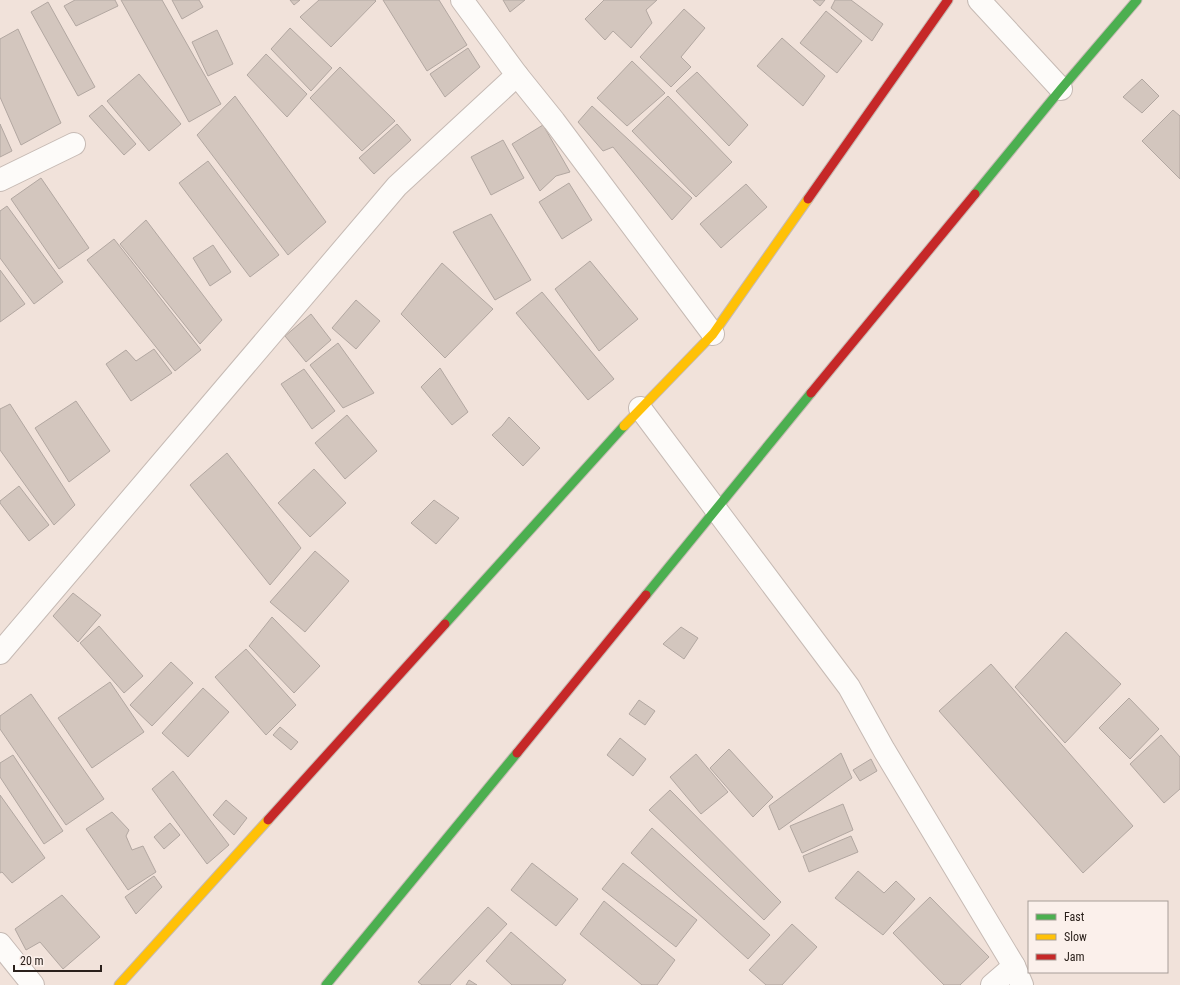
<svg xmlns="http://www.w3.org/2000/svg" width="1180" height="985" font-family="'Roboto Condensed',sans-serif">
  <rect width="100%" height="100%" fill="#f1e2da"/>
  <g fill="#d3c6be" stroke="#b2a7a1">
    <path d="M 75,0 L 115,0 L 118,6 L 76,26 L 64,6 Z"/>
    <path d="M 121,0 L 162,0 L 221,104 L 189,122 Z"/>
    <path d="M 172,0 L 199,0 L 203,7 L 182,19 Z"/>
    <path d="M 290,0 L 300,0 L 294,5 Z"/>
    <path d="M 319,0 L 375,0 L 376,1 L 331,47 L 300,17 Z"/>
    <path d="M 383,0 L 439,0 L 467,45 L 427,71 Z"/>
    <path d="M 503,0 L 525,0 L 510,12 Z"/>
    <path d="M 604,0 L 657,0 L 646,10 L 652,23 L 631,48 L 613,31 L 605,40 L 585,19 Z"/>
    <path d="M 813,0 L 825,0 L 820,6 Z"/>
    <path d="M 835,0 L 851,0 L 883,24 L 872,41 L 831,8 Z"/>
    <path d="M 48,2 L 95,87 L 78,96 L 31,12 Z"/>
    <path d="M 684,9 L 705,28 L 681,57 L 691,67 L 671,87 L 640,57 Z"/>
    <path d="M 826,11 L 862,41 L 837,73 L 800,43 Z"/>
    <path d="M 290,28 L 332,68 L 311,91 L 271,49 Z"/>
    <path d="M 18,29 L 61,123 L 21,145 L 0,97 L 0,39 Z"/>
    <path d="M 217,30 L 233,64 L 208,76 L 192,42 Z"/>
    <path d="M 782,38 L 825,76 L 803,106 L 757,66 Z"/>
    <path d="M 468,48 L 480,67 L 445,97 L 430,74 Z"/>
    <path d="M 266,54 L 307,94 L 287,117 L 247,75 Z"/>
    <path d="M 632,61 L 665,93 L 627,126 L 597,98 Z"/>
    <path d="M 340,67 L 395,121 L 362,151 L 310,98 Z"/>
    <path d="M 697,72 L 748,125 L 729,146 L 676,91 Z"/>
    <path d="M 139,74 L 181,124 L 149,151 L 107,101 Z"/>
    <path d="M 1142,79 L 1159,96 L 1142,113 L 1123,97 Z"/>
    <path d="M 235,96 L 326,222 L 288,255 L 197,135 Z"/>
    <path d="M 668,96 L 732,162 L 696,197 L 632,131 Z"/>
    <path d="M 102,105 L 136,144 L 124,155 L 89,116 Z"/>
    <path d="M 592,106 L 692,198 L 672,220 L 613,147 L 603,151 L 578,122 Z"/>
    <path d="M 1173,110 L 1180,116 L 1180,179 L 1142,141 Z"/>
    <path d="M 0,124 L 12,151 L 0,157 Z"/>
    <path d="M 397,124 L 411,140 L 374,174 L 359,158 Z"/>
    <path d="M 543,125 L 570,172 L 556,176 L 540,191 L 512,144 Z"/>
    <path d="M 503,140 L 524,178 L 491,195 L 471,157 Z"/>
    <path d="M 208,161 L 279,255 L 250,277 L 179,183 Z"/>
    <path d="M 41,178 L 89,248 L 59,269 L 11,199 Z"/>
    <path d="M 569,183 L 592,220 L 562,239 L 539,202 Z"/>
    <path d="M 746,184 L 767,207 L 721,248 L 700,224 Z"/>
    <path d="M 7,206 L 63,282 L 34,304 L 0,258 L 0,211 Z"/>
    <path d="M 491,214 L 531,280 L 495,300 L 453,232 Z"/>
    <path d="M 146,220 L 222,320 L 200,344 L 120,244 Z"/>
    <path d="M 114,239 L 201,350 L 175,371 L 87,260 Z"/>
    <path d="M 213,245 L 231,272 L 210,286 L 193,258 Z"/>
    <path d="M 590,261 L 638,319 L 599,351 L 555,289 Z"/>
    <path d="M 442,263 L 493,309 L 445,358 L 401,314 Z"/>
    <path d="M 0,270 L 25,304 L 0,322 Z"/>
    <path d="M 542,292 L 614,379 L 588,400 L 516,313 Z"/>
    <path d="M 356,300 L 380,321 L 356,349 L 332,328 Z"/>
    <path d="M 311,314 L 331,340 L 306,362 L 285,336 Z"/>
    <path d="M 338,343 L 374,393 L 343,408 L 310,365 Z"/>
    <path d="M 154,349 L 172,373 L 131,401 L 106,364 L 126,350 L 136,361 Z"/>
    <path d="M 440,368 L 468,412 L 452,425 L 421,387 Z"/>
    <path d="M 304,369 L 335,411 L 312,429 L 281,384 Z"/>
    <path d="M 76,401 L 110,451 L 69,482 L 35,428 Z"/>
    <path d="M 10,404 L 75,505 L 54,525 L 0,450 L 0,409 Z"/>
    <path d="M 347,415 L 377,451 L 345,479 L 315,443 Z"/>
    <path d="M 509,417 L 540,448 L 523,466 L 492,435 L 502,426 Z"/>
    <path d="M 227,453 L 301,548 L 270,585 L 190,485 Z"/>
    <path d="M 314,469 L 346,503 L 310,537 L 278,503 Z"/>
    <path d="M 19,486 L 49,525 L 29,541 L 0,503 L 0,501 Z"/>
    <path d="M 434,500 L 459,518 L 436,544 L 411,523 Z"/>
    <path d="M 315,551 L 349,581 L 305,632 L 270,602 Z"/>
    <path d="M 73,593 L 101,615 L 78,642 L 53,616 Z"/>
    <path d="M 272,617 L 320,666 L 294,693 L 249,646 Z"/>
    <path d="M 99,626 L 143,676 L 124,693 L 80,643 Z"/>
    <path d="M 681,627 L 698,638 L 684,659 L 663,644 Z"/>
    <path d="M 1066,632 L 1121,684 L 1065,743 L 1015,687 Z"/>
    <path d="M 246,649 L 296,705 L 266,735 L 215,677 Z"/>
    <path d="M 171,662 L 193,683 L 152,726 L 130,705 Z"/>
    <path d="M 991,664 L 1133,826 L 1083,873 L 939,711 Z"/>
    <path d="M 110,682 L 144,732 L 92,768 L 58,718 Z"/>
    <path d="M 203,688 L 229,712 L 188,757 L 162,733 Z"/>
    <path d="M 31,694 L 104,799 L 66,825 L 0,729 L 0,716 Z"/>
    <path d="M 1129,698 L 1159,729 L 1130,759 L 1099,728 Z"/>
    <path d="M 639,700 L 655,711 L 645,725 L 629,714 Z"/>
    <path d="M 280,727 L 298,742 L 291,750 L 273,735 Z"/>
    <path d="M 1161,735 L 1180,757 L 1180,789 L 1164,803 L 1130,764 Z"/>
    <path d="M 620,738 L 646,759 L 633,776 L 607,755 Z"/>
    <path d="M 729,749 L 773,797 L 753,817 L 710,768 Z"/>
    <path d="M 841,753 L 852,778 L 779,830 L 769,806 Z"/>
    <path d="M 696,754 L 728,792 L 701,814 L 670,777 Z"/>
    <path d="M 13,755 L 63,831 L 44,844 L 0,777 L 0,763 Z"/>
    <path d="M 871,759 L 877,771 L 860,781 L 853,770 Z"/>
    <path d="M 173,771 L 229,845 L 207,864 L 152,789 Z"/>
    <path d="M 670,790 L 781,902 L 764,920 L 649,810 Z"/>
    <path d="M 0,795 L 45,858 L 12,883 L 2,872 L 0,873 Z"/>
    <path d="M 226,800 L 247,818 L 234,835 L 213,815 Z"/>
    <path d="M 843,804 L 853,830 L 802,853 L 790,826 Z"/>
    <path d="M 112,812 L 129,830 L 126,836 L 132,850 L 143,846 L 156,872 L 128,890 L 86,829 Z"/>
    <path d="M 170,823 L 180,835 L 164,849 L 154,837 Z"/>
    <path d="M 652,828 L 770,935 L 748,959 L 631,853 Z"/>
    <path d="M 851,836 L 858,852 L 809,872 L 803,856 Z"/>
    <path d="M 532,863 L 578,899 L 556,926 L 511,890 Z"/>
    <path d="M 623,863 L 697,920 L 676,947 L 602,889 Z"/>
    <path d="M 858,871 L 884,893 L 896,881 L 915,899 L 883,935 L 835,898 Z"/>
    <path d="M 154,876 L 162,887 L 136,914 L 125,897 Z"/>
    <path d="M 62,895 L 100,937 L 63,969 L 40,942 L 26,950 L 15,929 Z"/>
    <path d="M 930,897 L 989,957 L 960,985 L 944,985 L 893,933 Z"/>
    <path d="M 604,901 L 675,960 L 657,985 L 642,985 L 580,934 Z"/>
    <path d="M 488,907 L 507,924 L 450,985 L 422,985 L 418,982 Z"/>
    <path d="M 792,924 L 817,947 L 782,985 L 766,985 L 749,970 Z"/>
    <path d="M 511,932 L 566,980 L 562,985 L 512,985 L 486,961 Z"/>
    <path d="M 469,980 L 477,985 L 466,985 Z"/>
  </g>
  <g fill="none" stroke-linecap="round" stroke-linejoin="round">
    <g stroke="#c6bab4" stroke-width="24">
      <g id="street">
        <path d="M 462,0 L 517,75 L 554,121 L 713,334"/>
        <path d="M 979,0 L 1061,89"/>
        <path d="M 0,180 L 74,144"/>
        <path d="M 640,408 L 849,687 L 884,750 L 1014,966 L 1022,985"/>
        <path d="M 0,653 L 397,186 L 517,75"/>
        <path d="M 0,944 L 33,985"/>
        <path d="M 992,985 L 1014,966"/>
      </g>
    </g>
    <g stroke="#c6bab4" stroke-width="11">
      <g id="fast">
        <path d="M 975,194 L 1061,89 L 1137,0"/>
        <path d="M 646,595 L 811,393"/>
        <path d="M 445,624 L 624,426"/>
        <path d="M 326,985 L 517,753"/>
      </g>
    </g>
    <g stroke="#c6bab4" stroke-width="11">
      <g id="slow">
        <path d="M 624,426 L 713,334 L 808,199"/>
        <path d="M 119,985 L 268,820"/>
      </g>
    </g>
    <g stroke="#c6bab4" stroke-width="11">
      <g id="jam">
        <path d="M 808,199 L 948,0"/>
        <path d="M 811,393 L 975,194"/>
        <path d="M 517,753 L 646,595"/>
        <path d="M 268,820 L 445,624"/>
      </g>
    </g>
    <use href="#street" stroke="#fdfbf9" stroke-width="22"/>
    <use href="#fast" stroke="#4caf50" stroke-width="9"/>
    <use href="#slow" stroke="#ffc107" stroke-width="9"/>
    <use href="#jam" stroke="#c62828" stroke-width="9"/>
  </g>
  <rect x="1028" y="901" width="140" height="72" fill="#fbf0eb" stroke="#a79d98"/>
  <rect x="1036" y="914" width="20" height="6" fill="#4caf50" stroke="#a79d98"/>
  <text x="1064" y="921" font-size="12" fill="#2a201b">Fast</text>
  <rect x="1036" y="934" width="20" height="6" fill="#ffc107" stroke="#a79d98"/>
  <text x="1064" y="941" font-size="12" fill="#2a201b">Slow</text>
  <rect x="1036" y="954" width="20" height="6" fill="#c62828" stroke="#a79d98"/>
  <text x="1064" y="961" font-size="12" fill="#2a201b">Jam</text>
  <path d="M14 965v6h87v-6" fill="none" stroke="#2a201b" stroke-width="2"/>
  <text x="20" y="965" font-size="12" fill="#2a201b" stroke="#fbf0eb" stroke-width="3" paint-order="stroke">20 m</text>
</svg>
